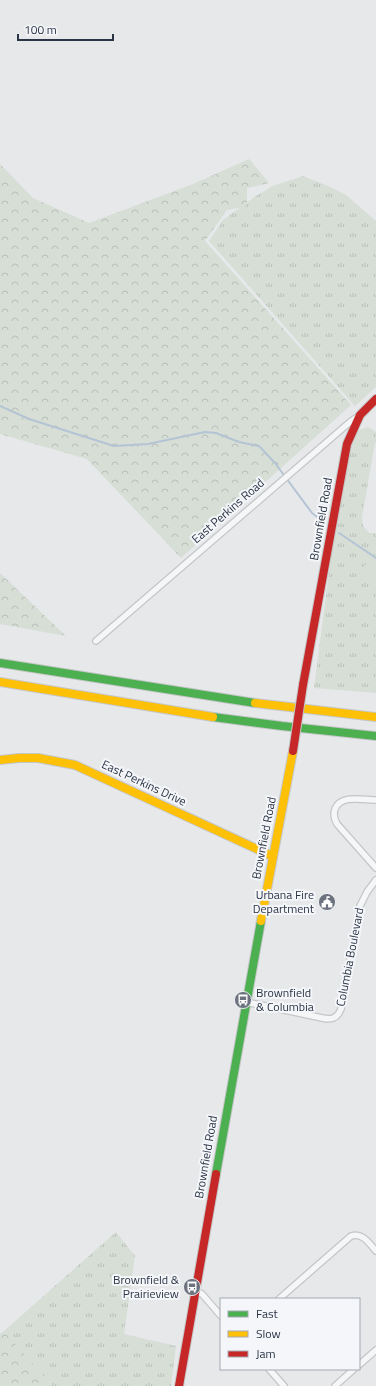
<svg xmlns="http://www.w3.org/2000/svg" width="376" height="1386" font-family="'Titillium Web',sans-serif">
  <defs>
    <pattern id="grass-tufts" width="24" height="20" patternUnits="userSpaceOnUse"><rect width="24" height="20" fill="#d6ded6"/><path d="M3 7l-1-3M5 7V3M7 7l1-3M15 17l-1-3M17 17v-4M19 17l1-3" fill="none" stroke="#b8bfb9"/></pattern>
    <pattern id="forest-crowns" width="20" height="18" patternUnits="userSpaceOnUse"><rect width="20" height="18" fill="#d6ded6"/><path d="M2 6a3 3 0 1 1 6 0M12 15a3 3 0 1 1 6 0" fill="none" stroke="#b8bfb9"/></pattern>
  </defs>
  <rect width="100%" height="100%" fill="#e6e8ea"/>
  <g fill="url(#grass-tufts)">
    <path d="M 303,176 L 328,186 L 346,195 L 376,221 L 376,387 L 355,406 L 209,241 L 223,220 L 256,196 L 273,186 Z"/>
    <path d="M 368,427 L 376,432 L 376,443 L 375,443 L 362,517 L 363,526 L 369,533 L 376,533 L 376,693 L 314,688 L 331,557 L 348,457 L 356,431 Z"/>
    <path d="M 116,1232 L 135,1256 L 124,1334 L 176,1346 L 171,1386 L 52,1386 L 4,1331 Z"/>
  </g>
  <g fill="url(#forest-crowns)">
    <path d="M 249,159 L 269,183 L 247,188 L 247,206 L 227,210 L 205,241 L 351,405 L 181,558 L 87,459 L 0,434 L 0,164 L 33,198 L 89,223 L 193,184 Z"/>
    <path d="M 0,573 L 66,636 L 0,624 Z"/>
    <path d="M 4,1331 L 52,1386 L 0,1386 L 0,1334 Z"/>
  </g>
  <path fill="#d6ded6" d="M 371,558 L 376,561 L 376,580 L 361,570 Z"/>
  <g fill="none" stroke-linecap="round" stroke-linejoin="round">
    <g stroke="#b4c4d5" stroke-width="2">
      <path d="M 0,406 L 29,419 L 114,446 L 148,444 L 205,432 L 216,433 L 239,442 L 259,446 L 275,463 L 312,513 L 324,522"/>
      <path d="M 339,533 L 376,558"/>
    </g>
    <g stroke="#c4c6c8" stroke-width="8">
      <g id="street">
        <path d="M 96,641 L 350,422 L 360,415"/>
        <path d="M 376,800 C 363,800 341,794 335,809 C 333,815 334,819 337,824 L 376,868"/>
        <path d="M 246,1002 L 322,1018 C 331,1020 337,1019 341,1009 L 360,906 L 367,892 L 376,880"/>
        <path d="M 195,1291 L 202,1294 L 221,1316"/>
        <path d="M 279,1299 L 351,1236 C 362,1232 369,1243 376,1251"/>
        <path d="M 359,1365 L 376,1350"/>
        <path d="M 269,1369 L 284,1386"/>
        <path d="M 335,1386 L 354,1369"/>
      </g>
    </g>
    <g stroke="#c4c6c8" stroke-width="10">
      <g id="fast">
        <path d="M 0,663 L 255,703"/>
        <path d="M 213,717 L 282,726 L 376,736"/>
        <path d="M 216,1174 L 261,921"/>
      </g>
    </g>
    <g stroke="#c4c6c8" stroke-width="10">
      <g id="slow">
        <path d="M 0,682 L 213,717"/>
        <path d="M 255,703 L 376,717"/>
        <path d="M 0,760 L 19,758 L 38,758 L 75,765 L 272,856"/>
        <path d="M 261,921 L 293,751"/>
      </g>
    </g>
    <g stroke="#c4c6c8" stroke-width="10">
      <g id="jam">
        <path d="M 303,685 L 347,444 L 360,415 L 376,399"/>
        <path d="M 179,1386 L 216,1174"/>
      </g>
    </g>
    <use href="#street" stroke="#f5f6f7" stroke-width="5.5"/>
    <use href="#fast" stroke="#4caf50" stroke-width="8"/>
    <use href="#slow" stroke="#ffc107" stroke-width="8"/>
    <use href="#jam" stroke="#c62828" stroke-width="8"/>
    <g stroke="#c4c6c8" stroke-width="10" stroke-linecap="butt">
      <path id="jam-bridge" d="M 293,751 L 303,685"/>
    </g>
    <use href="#jam-bridge" stroke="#c62828" stroke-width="8"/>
  </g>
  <defs>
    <g id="civic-disc" transform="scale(0.9)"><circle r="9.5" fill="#6c737f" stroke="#f4f6f9"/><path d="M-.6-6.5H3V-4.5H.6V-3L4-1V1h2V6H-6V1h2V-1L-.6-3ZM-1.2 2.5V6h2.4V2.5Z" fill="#fff"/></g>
    <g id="bus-disc" transform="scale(0.9)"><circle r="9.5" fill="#6c737f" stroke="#f4f6f9"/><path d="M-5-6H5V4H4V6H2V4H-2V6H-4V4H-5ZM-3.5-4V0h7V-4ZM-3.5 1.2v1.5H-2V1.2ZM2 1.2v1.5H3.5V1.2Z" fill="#fff"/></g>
  </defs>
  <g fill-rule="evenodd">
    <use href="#civic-disc" x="327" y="902"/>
    <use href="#bus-disc" x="243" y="1000"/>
    <use href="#bus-disc" x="192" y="1287"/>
  </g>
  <g text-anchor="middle" stroke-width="4" stroke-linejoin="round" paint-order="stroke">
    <g font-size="12" fill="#2b3445" stroke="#f4f6f9">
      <text transform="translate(228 511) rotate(-41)" y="4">East Perkins Road</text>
      <text transform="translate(321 519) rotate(-80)" y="4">Brownfield Road</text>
      <text transform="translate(144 783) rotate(25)" y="4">East Perkins Drive</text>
      <text transform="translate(264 838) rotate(-79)" y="4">Brownfield Road</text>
      <text transform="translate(350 957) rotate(-79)" y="4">Columbia Boulevard</text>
      <text transform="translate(206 1157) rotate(-80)" y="4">Brownfield Road</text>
    </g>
    <g font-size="12" fill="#2b3445" stroke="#f4f6f9" text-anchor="end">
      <text x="314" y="899">Urbana Fire<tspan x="314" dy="14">Department</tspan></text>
      <text x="256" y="997" text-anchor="start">Brownfield<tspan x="256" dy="14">&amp; Columbia</tspan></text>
      <text x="179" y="1284">Brownfield &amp;<tspan x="179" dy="14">Prairieview</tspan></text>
    </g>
  </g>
  <rect x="220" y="1298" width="140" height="72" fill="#f4f6f9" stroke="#a4a8b1"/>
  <rect x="228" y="1311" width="20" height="6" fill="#4caf50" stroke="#a4a8b1"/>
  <text x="256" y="1318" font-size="12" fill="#2b3445">Fast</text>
  <rect x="228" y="1331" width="20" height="6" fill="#ffc107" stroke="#a4a8b1"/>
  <text x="256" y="1338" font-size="12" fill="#2b3445">Slow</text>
  <rect x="228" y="1351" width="20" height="6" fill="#c62828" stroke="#a4a8b1"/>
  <text x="256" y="1358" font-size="12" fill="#2b3445">Jam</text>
  <path d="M18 34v6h95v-6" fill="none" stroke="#2b3445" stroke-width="2"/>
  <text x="24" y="34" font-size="12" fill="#2b3445" stroke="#f4f6f9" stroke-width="3" paint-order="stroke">100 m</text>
</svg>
